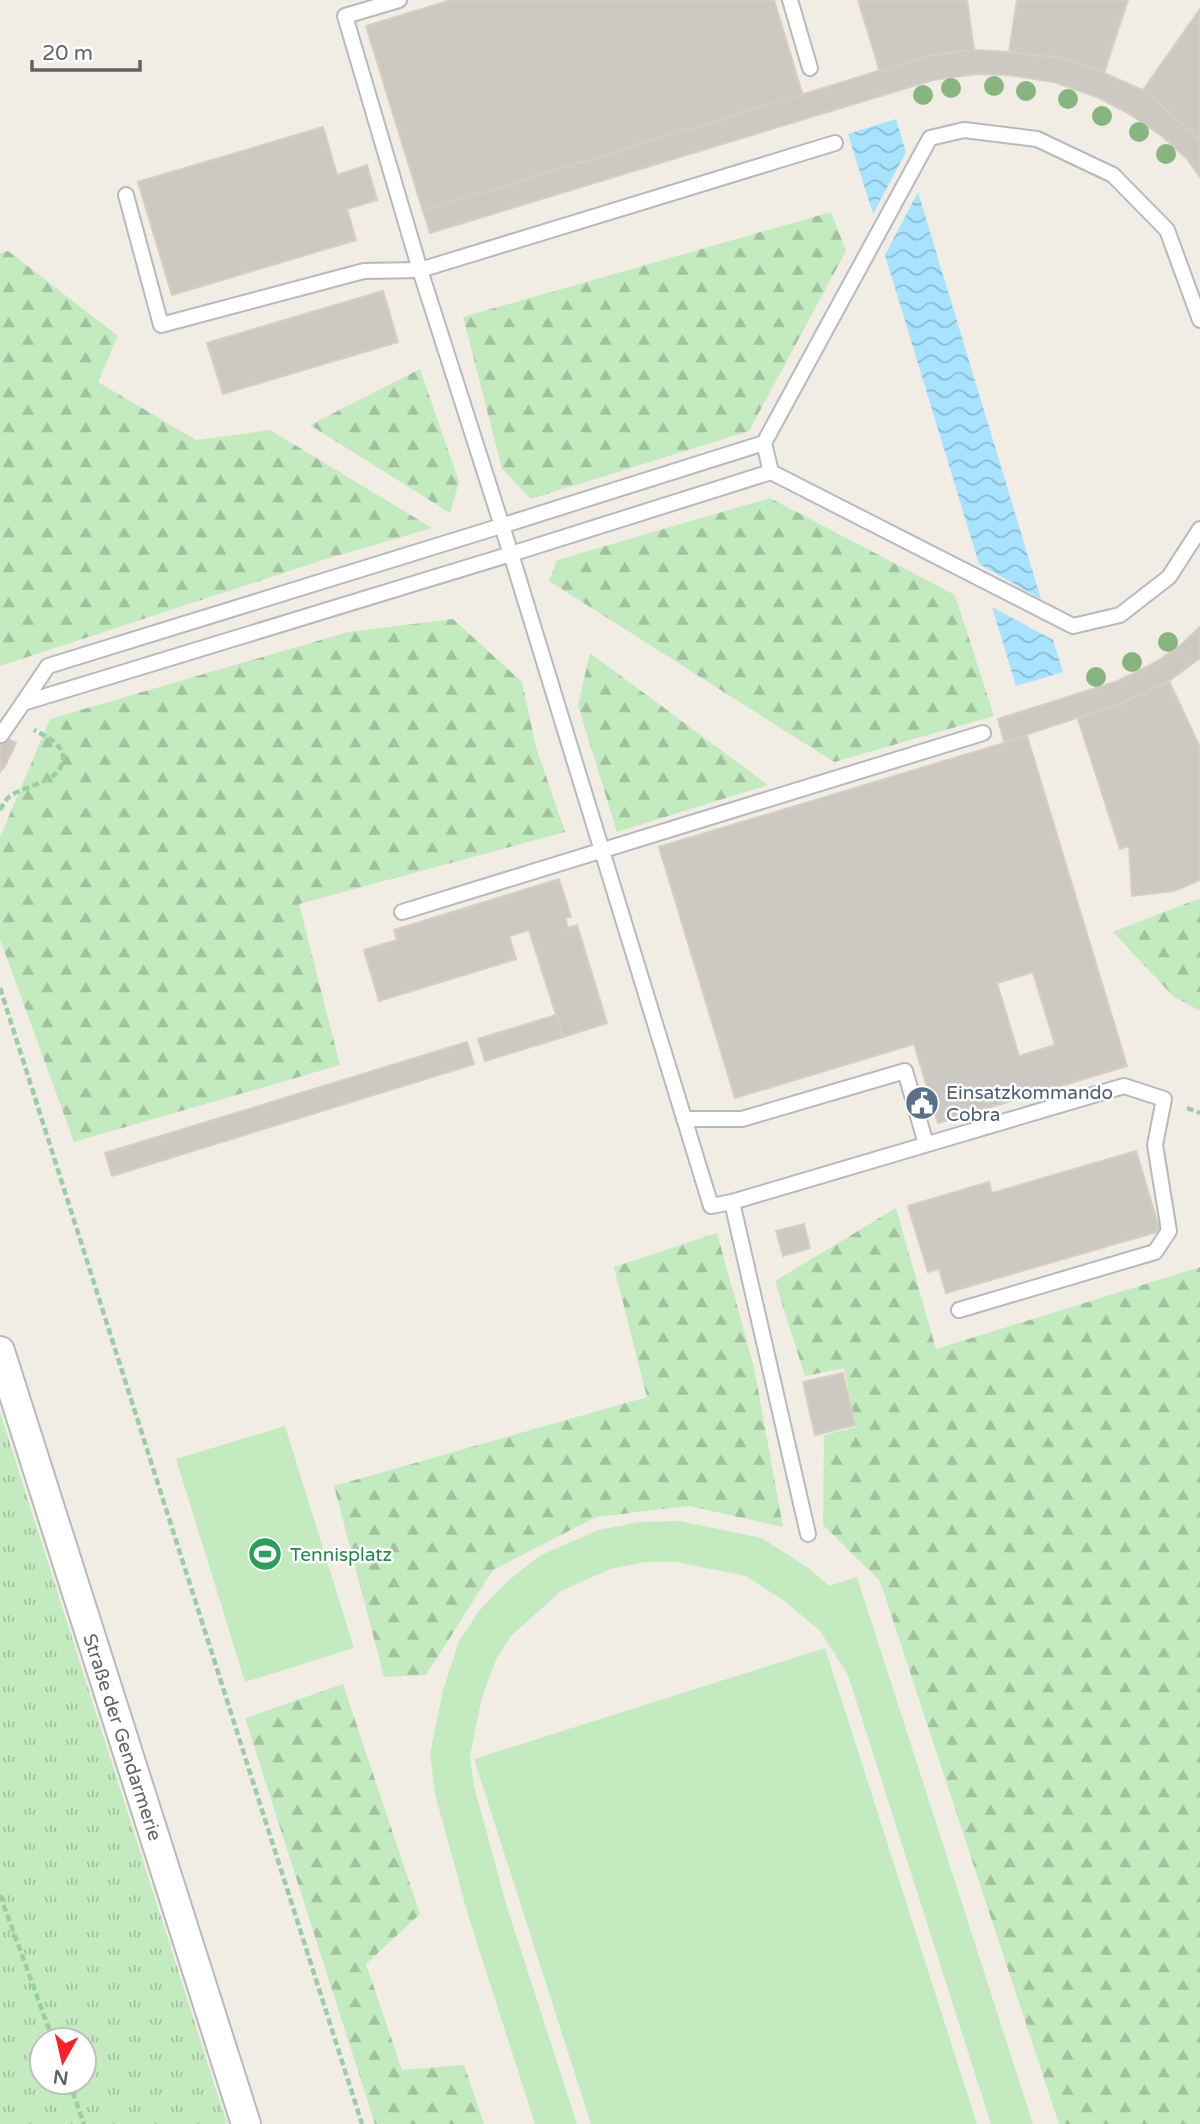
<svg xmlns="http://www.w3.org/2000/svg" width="1200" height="2124" font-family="'Varela Round',sans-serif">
  <defs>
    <pattern id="grass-tufts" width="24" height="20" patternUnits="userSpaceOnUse" patternTransform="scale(1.75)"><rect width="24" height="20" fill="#c4ebbf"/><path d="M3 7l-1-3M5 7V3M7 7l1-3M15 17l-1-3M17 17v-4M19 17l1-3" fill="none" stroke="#a2c29f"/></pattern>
    <pattern id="forest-firs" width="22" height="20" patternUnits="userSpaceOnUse" patternTransform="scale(1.75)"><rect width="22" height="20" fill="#c4ebbf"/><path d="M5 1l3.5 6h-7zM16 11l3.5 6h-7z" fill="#a2c29f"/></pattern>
    <pattern id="water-waves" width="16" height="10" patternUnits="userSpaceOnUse" patternTransform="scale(1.75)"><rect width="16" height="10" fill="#a7e3ff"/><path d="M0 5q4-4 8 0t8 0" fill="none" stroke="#8bbcd2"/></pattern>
  </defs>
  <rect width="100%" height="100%" fill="#f1ede5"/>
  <path fill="url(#grass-tufts)" fill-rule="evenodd" d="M 0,1412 L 227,2124 L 0,2124 ZM 84,2040 L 84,2082 L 42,2082 L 42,2040 Z"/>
  <g fill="url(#forest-firs)">
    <path d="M 831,212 L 846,251 L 749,431 L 531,499 L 502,469 L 463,317 Z"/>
    <path d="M 8,251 L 118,336 L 98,382 L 196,440 L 270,430 L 432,528 L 326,559 L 0,666 L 0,253 Z"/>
    <path d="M 420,369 L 459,482 L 450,513 L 310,425 Z"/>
    <path d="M 770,498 L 955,595 L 994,716 L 834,762 L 549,581 L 557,560 Z"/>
    <path d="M 453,619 L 522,682 L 536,747 L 565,832 L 299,904 L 340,1065 L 74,1142 L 0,939 L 0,837 L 50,719 L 348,632 Z"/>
    <path d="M 590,653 L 768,785 L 617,832 L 578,705 Z"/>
    <path d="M 1200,898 L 1200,1011 L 1173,996 L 1113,932 Z"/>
    <path d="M 896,1208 L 936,1349 L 1200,1267 L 1200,2124 L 1059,2124 L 880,1581 L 823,1525 L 824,1435 L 856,1427 L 844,1368 L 805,1376 L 775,1281 Z"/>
    <path d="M 717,1233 L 754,1367 L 783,1527 L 689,1506 L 596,1517 L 493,1570 L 426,1675 L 384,1677 L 334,1486 L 647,1397 L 614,1267 Z"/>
    <path d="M 343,1684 L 420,1914 L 366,1964 L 402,2070 L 464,2065 L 484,2124 L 375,2124 L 245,1718 Z"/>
  </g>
  <g fill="#c4ebbf">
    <path d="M 285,1426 L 354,1648 L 245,1682 L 176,1459 Z"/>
    <path d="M 679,1521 L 762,1538 L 811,1570 L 829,1586 L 857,1577 L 1033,2124 L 991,2124 L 848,1675 L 820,1631 L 786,1602 L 746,1576 L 676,1562 L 645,1562 L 610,1569 L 561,1591 L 511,1636 L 496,1659 L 481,1701 L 470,1756 L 474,1786 L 506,1904 L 577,2124 L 535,2124 L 468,1915 L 435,1794 L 430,1754 L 443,1690 L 459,1641 L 479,1611 L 508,1581 L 539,1556 L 598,1530 L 640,1522 Z"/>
    <path d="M 825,1648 L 977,2124 L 591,2124 L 474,1759 Z"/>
  </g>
  <g fill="url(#water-waves)">
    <path d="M 896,119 L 906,152 L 873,214 L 848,134 Z"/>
    <path d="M 918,192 L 1041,599 L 979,564 L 885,255 Z"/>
    <path d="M 992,607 L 1053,640 L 1063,672 L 1016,686 Z"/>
  </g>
  <g fill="#ccc8c2" stroke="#d6cec3" stroke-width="2" fill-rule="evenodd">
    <path d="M 451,0 L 774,0 L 803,96 L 423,211 L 366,26 Z"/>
    <path d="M 858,0 L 967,0 L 974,50 L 927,56 L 880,72 Z"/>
    <path d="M 1017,0 L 1128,0 L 1104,73 L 1060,58 L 1009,52 Z"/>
    <path d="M 1200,9 L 1200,140 L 1143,90 Z"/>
    <path d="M 974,50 L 1009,52 L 1060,58 L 1104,73 L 1143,90 L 1200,140 L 1200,177 L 1187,159 L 1162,136 L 1128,113 L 1097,97 L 1054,82 L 1009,75 L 976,74 L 933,80 L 430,233 L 423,211 L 927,56 Z"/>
    <path d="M 323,127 L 337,175 L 367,165 L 377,200 L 347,209 L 356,240 L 172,295 L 138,182 Z"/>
    <path d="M 383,291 L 398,342 L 223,394 L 207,343 Z"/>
    <path d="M 1200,627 L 1200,658 L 1169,681 L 1125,702 L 1004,742 L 998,719 L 1118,681 L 1156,662 L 1182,644 Z"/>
    <path d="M 1169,681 L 1200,747 L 1200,880 L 1174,891 L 1132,896 L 1129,846 L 1120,849 L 1078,719 L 1125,702 Z"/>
    <path d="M 0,735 L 16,743 L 5,766 L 0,772 Z"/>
    <path d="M 1027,736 L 1127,1066 L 938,1123 L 914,1044 L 735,1098 L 659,847 ZM 1033,972 L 1055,1045 L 1019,1056 L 997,983 Z"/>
    <path d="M 559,879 L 571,917 L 565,918 L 568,928 L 577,925 L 607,1023 L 563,1037 L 529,930 L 509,936 L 516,959 L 379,1001 L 364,950 L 397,940 L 394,930 Z"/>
    <path d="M 556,1015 L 563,1037 L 485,1061 L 478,1039 Z"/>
    <path d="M 467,1042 L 474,1064 L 112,1176 L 105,1153 Z"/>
    <path d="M 1136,1151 L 1160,1231 L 946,1293 L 939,1269 L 928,1272 L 908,1206 L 989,1182 L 992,1193 Z"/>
    <path d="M 804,1224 L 810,1248 L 783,1256 L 776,1231 Z"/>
    <path d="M 843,1373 L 855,1425 L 815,1435 L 803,1382 Z"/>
  </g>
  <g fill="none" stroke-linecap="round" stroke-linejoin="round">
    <g stroke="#b6b9bd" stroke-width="18">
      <g id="service">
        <path d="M 399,0 L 345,16 L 420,270 L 511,554 L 711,1206 L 732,1202 L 1124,1086 L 1164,1099 L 1155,1145 L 1169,1231 L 1155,1252 L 959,1310"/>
        <path d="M 790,0 L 810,68"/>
        <path d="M 126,195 L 161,325 L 364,271 L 420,270 L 835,143"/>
        <path d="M 1200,320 L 1167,230 L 1113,175 L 1037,139 L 964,130 L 930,138 L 764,443 L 771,472 L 1073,626 L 1120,615 L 1169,577 L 1200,529"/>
        <path d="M 764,443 L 501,526 L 48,666 L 23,703 L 511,554 L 771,472"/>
        <path d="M 1,735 L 23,703"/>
        <path d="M 402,912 L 983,733"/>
        <path d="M 684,1119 L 742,1119 L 905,1071 L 926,1144"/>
        <path d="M 732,1202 L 808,1534"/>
      </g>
    </g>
    <g stroke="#b6b9bd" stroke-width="32">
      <path id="minor" d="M 0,1351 L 246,2124"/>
    </g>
    <g stroke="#99cfa2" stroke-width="4.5" stroke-dasharray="7 3.5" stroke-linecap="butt">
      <path d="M 0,810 C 3,805 6,799 10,796 C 25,785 60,783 63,760 C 65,745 46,736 34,730"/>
      <path d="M 0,988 L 362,2124"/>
      <path d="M 1187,1108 L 1200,1113"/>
      <path d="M 0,1895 L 53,2040"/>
      <path d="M 69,2082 L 84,2124"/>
    </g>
    <use href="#service" stroke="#fff" stroke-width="14"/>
    <use href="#minor" stroke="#fff" stroke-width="28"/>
  </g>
  <g fill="#88b57f">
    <circle cx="994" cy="86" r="10"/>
    <circle cx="951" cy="88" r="10"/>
    <circle cx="1026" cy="91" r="10"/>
    <circle cx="923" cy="95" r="10"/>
    <circle cx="1068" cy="99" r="10"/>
    <circle cx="1102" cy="116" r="10"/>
    <circle cx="1139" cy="132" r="10"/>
    <circle cx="1166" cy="154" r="10"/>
    <circle cx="1168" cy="642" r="10"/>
    <circle cx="1132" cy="662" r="10"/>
    <circle cx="1096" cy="677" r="10"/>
  </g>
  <defs>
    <g id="civic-disc" transform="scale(1.75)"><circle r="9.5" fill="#5c6f8a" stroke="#fff"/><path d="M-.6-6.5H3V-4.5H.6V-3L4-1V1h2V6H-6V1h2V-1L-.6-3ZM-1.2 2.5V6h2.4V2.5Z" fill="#fff"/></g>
    <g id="stadium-disc" transform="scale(1.75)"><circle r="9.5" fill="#2e9e5b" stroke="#fff"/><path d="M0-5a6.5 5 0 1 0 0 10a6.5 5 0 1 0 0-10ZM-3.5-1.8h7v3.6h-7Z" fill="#fff"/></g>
  </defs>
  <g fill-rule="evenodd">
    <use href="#civic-disc" x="922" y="1103"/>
    <use href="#stadium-disc" x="265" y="1554"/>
  </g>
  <g text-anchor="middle" stroke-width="5" stroke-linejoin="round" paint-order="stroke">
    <g font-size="19" fill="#4e5e75" stroke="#fff" text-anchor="start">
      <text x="946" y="1099">Einsatzkommando<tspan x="946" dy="22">Cobra</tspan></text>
    </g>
    <g font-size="19" fill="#27864d" stroke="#fff" text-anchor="start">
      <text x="290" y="1561">Tennisplatz</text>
    </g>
    <g font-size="19" fill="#5d6367" stroke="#fff">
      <text transform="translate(123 1737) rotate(72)" y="7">Straße der Gendarmerie</text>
    </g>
  </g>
  <g transform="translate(63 2061) rotate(188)"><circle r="33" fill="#ffffff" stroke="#bec1c2" stroke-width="2"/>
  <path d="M0-5L12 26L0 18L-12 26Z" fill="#fb2129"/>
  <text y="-10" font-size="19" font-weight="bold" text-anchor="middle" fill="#5d6367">N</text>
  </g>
  <path d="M32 60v10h108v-10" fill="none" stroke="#5d6367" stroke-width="3.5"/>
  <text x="42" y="60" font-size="21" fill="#5d6367" stroke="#ffffff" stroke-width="5" paint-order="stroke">20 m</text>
</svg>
